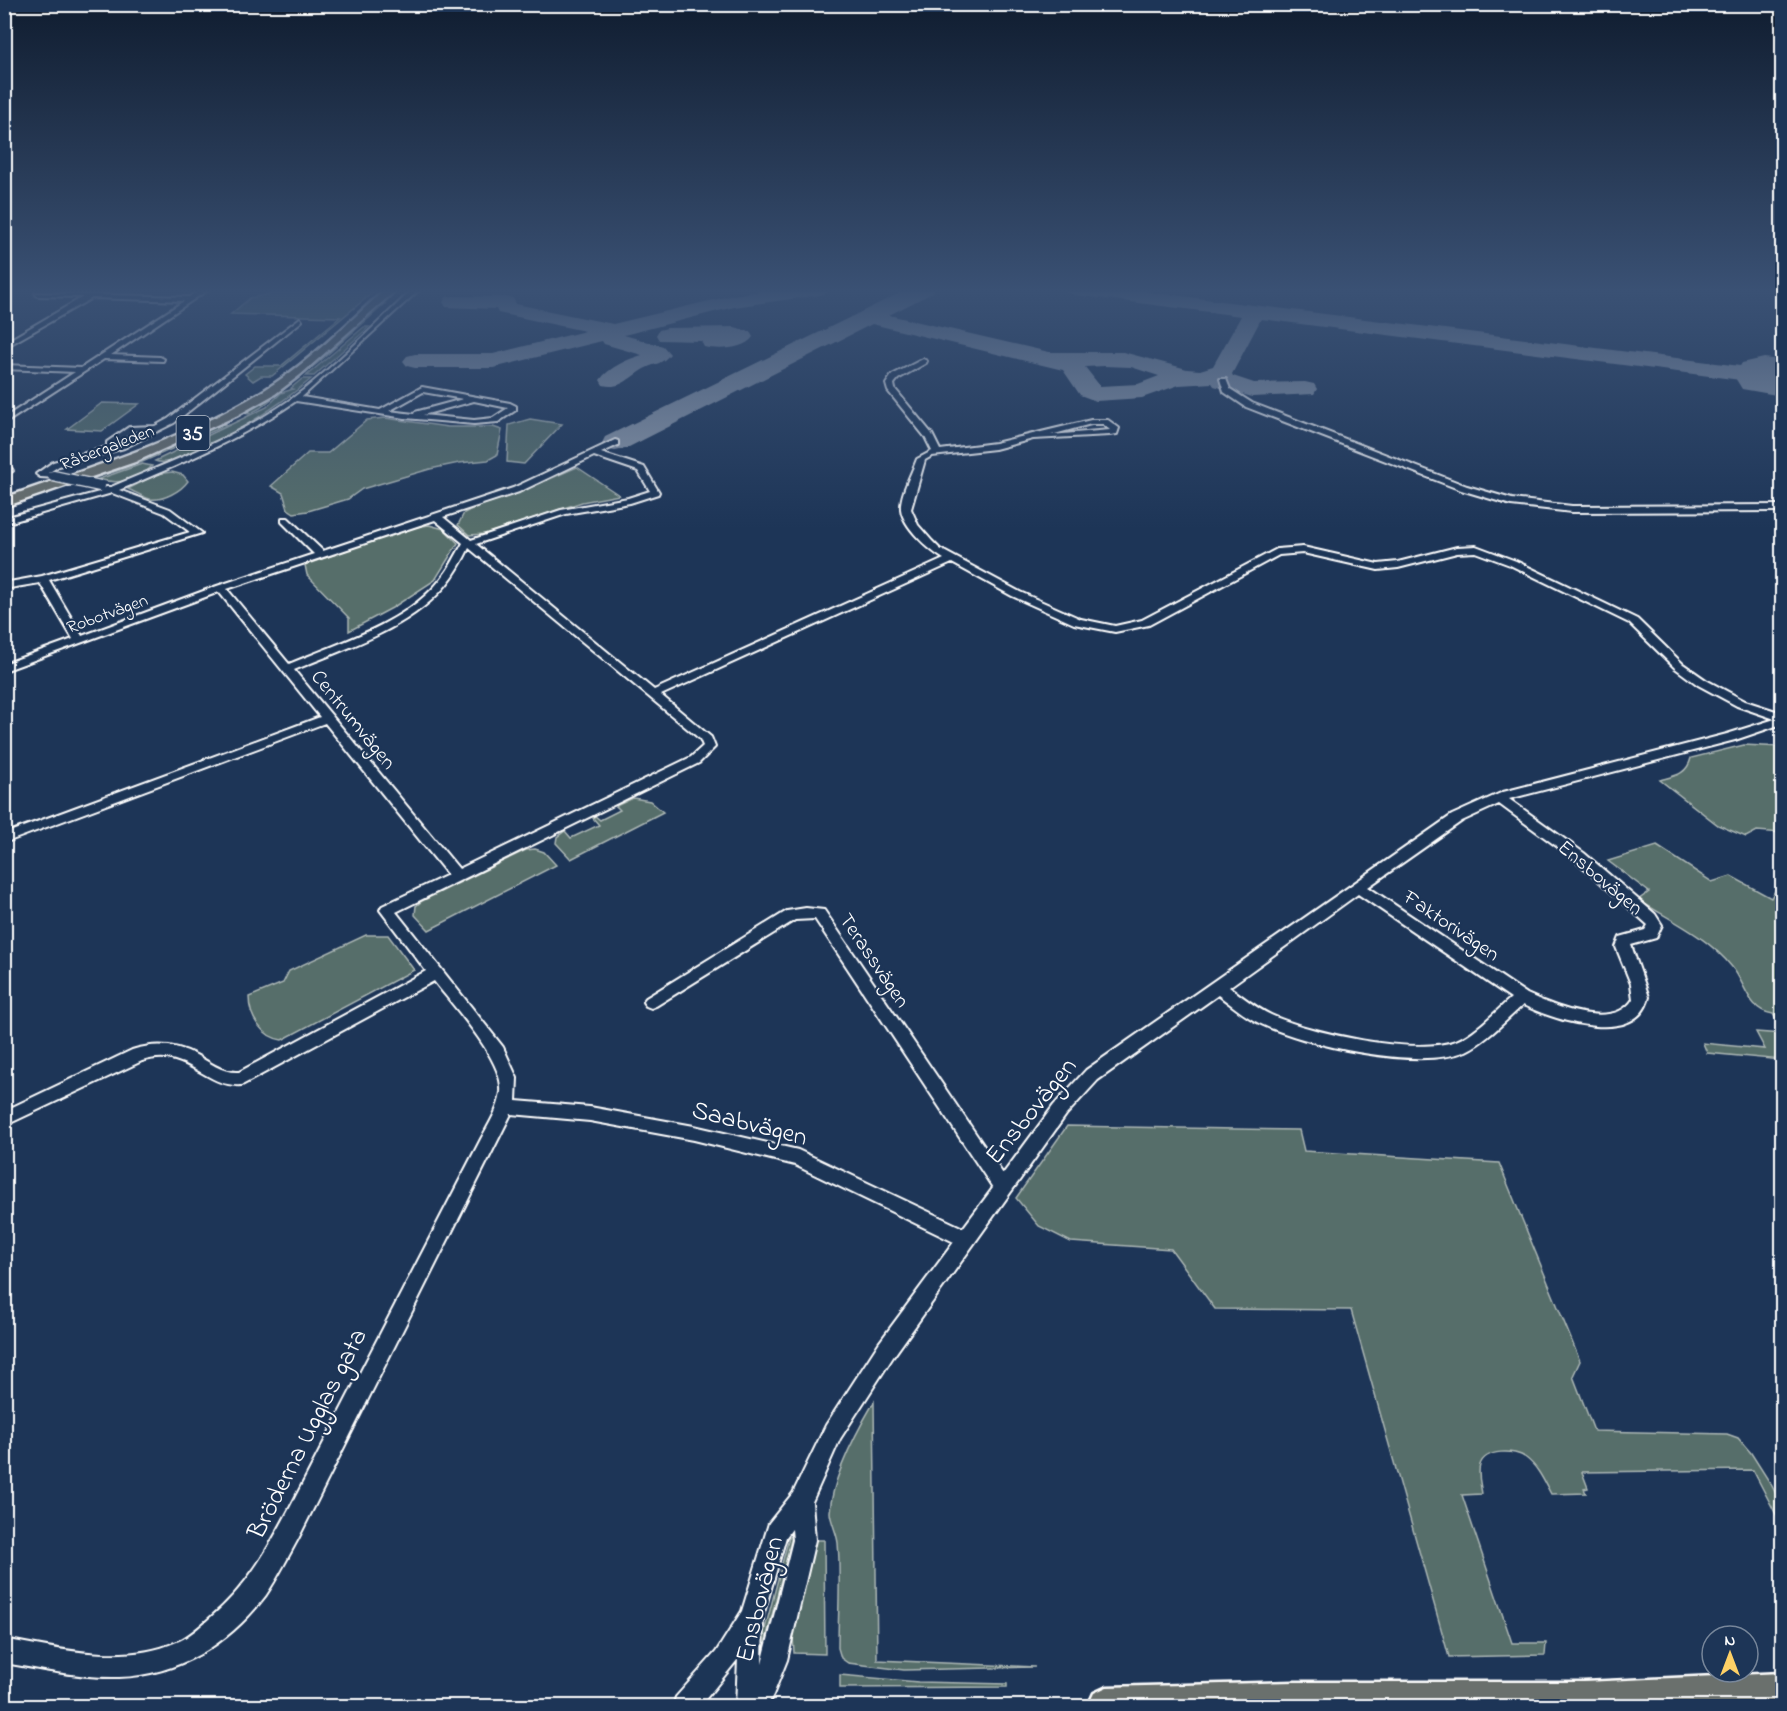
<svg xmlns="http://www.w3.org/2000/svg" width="1787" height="1711" font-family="'Indie Flower',sans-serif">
  <rect width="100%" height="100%" fill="#1d3557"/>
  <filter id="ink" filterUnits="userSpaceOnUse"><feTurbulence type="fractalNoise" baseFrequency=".0167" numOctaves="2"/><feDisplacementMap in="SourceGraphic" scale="12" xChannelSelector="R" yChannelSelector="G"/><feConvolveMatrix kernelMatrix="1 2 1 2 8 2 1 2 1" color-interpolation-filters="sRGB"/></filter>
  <g filter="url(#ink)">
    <g fill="#576e6a" stroke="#abb6b4" stroke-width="1.5">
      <path d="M 284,289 L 377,289 L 272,376 L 261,376 L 253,381 L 245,374 L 255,366 L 281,366 L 340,317 L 231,314 L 250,298 L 285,291 Z"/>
      <path d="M 382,304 L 385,304 L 319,362 L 260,408 L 249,414 L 244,413 L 310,367 Z"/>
      <path d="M 364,327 L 369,327 L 314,376 L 306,376 Z"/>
      <path d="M 302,379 L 311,379 C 288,399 184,472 155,461 L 267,407 L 281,393 L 293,389 L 291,388 Z"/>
      <path d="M 102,403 L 139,404 L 102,431 L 67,429 Z"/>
      <path d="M 385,418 L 448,427 L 493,427 L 502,430 L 497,455 L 488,460 L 459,463 L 430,469 L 362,489 L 348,499 L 308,511 L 294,513 L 288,509 L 283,493 L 271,486 L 308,453 L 328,453 L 367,420 Z"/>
      <path d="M 530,419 L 562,424 L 524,464 L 507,462 L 509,425 Z"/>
      <path d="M 222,424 L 227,425 L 133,466 L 95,478 L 91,477 Z"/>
      <path d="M 142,464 L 152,466 C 139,481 117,485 99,479 Z"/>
      <path d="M 577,467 L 619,495 L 582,502 L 486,534 L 469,535 L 458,525 L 464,513 L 480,505 L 520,492 Z"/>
      <path d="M 172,472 L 183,475 L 188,481 C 181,491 163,501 150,499 C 143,497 135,492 128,489 L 157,474 Z"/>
      <path d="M 429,525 L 444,529 L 458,543 L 435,580 L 392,608 L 349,631 L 349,618 L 307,575 L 305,565 L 409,528 Z"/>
      <path d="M 1744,745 L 1782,747 L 1782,833 L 1757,831 L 1746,837 L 1718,825 L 1660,780 C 1674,776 1687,775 1691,758 Z"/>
      <path d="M 633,798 L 650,801 L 663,812 L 571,859 L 556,843 L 557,837 L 565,831 L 571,838 L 599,825 L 593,818 L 595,816 L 600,820 L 620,810 L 616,806 Z"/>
      <path d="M 1657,846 L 1712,882 L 1731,876 L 1771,898 L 1782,879 L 1782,1030 L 1773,1014 C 1748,1011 1746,984 1732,967 C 1708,937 1671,920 1638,900 L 1649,892 L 1608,861 Z"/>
      <path d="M 535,849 L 544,852 L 556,865 L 429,930 L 415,915 L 416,906 L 422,901 L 526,850 Z"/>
      <path d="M 366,935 L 388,935 L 414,970 L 282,1040 C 262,1037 249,1017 249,997 L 283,983 L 289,971 Z"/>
      <path d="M 1756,1032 L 1782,1034 L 1782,1060 L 1707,1053 L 1703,1043 L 1765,1049 Z"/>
      <path d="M 1067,1126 L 1299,1130 L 1304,1151 L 1499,1163 L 1580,1361 L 1573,1376 L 1594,1431 L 1727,1434 L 1738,1438 L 1751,1453 L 1772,1486 L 1782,1506 L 1782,1526 L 1753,1470 L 1582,1472 L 1588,1488 L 1584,1489 L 1586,1493 L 1551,1494 C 1544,1481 1538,1467 1526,1458 C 1515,1449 1485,1449 1480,1465 C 1477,1475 1481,1485 1482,1494 L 1462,1495 L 1512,1643 L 1546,1643 L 1545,1655 L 1449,1657 L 1351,1310 L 1215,1309 L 1171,1249 L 1071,1242 L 1039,1226 L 1016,1198 Z"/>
      <path d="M 874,1402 L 877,1660 L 1035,1667 L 904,1670 L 848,1663 L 841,1658 L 838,1648 C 838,1613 841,1577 838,1543 C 837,1533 830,1520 830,1512 C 832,1478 857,1431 874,1402 Z"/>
      <path d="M 792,1536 L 763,1651 L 759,1652 L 789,1537 Z"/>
      <path d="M 815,1540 L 824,1540 L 825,1654 L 794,1653 L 793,1636 Z"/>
      <path d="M 840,1675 L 918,1682 L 1007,1684 L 1007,1687 L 840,1688 Z"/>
    </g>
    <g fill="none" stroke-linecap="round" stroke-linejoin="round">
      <g fill="#8e9aab" fill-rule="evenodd">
        <path d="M 774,289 L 830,289 L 827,293 L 820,295 L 734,307 L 624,335 L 663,346 L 670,354 C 662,364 657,363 646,368 C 630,376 622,390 603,385 L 600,380 C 609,367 628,359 642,355 L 604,344 L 602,341 L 493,368 L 415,368 L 407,366 L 403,361 L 407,356 L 415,354 L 493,354 L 585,331 L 498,313 L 496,309 L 446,307 L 443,302 L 446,297 L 454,296 L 505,297 L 513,298 L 516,304 L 613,324 L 734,295 Z"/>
        <path d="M 908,289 L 935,289 L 932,293 L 889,315 L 1049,352 L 1123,352 L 1187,369 L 1200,370 L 1213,366 L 1241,316 L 1075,295 L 1068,293 L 1065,289 L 1126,289 L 1764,369 L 1773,371 L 1776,376 L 1773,381 L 1764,383 L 1261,319 L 1232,374 L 1233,376 L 1254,383 L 1305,382 L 1314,384 L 1317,389 L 1314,394 L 1252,397 L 1214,386 L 1212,383 L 1179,385 L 1142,398 L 1096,401 L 1080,395 L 1063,370 L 872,324 L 625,449 L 615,451 L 605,449 L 602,443 L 605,437 ZM 1104,366 L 1131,367 L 1159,376 L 1138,384 L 1100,386 L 1085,367 Z"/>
        <path d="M 735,327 L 750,332 L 753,337 C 744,350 718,350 704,347 L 701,341 L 659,340 L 656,335 L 659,330 L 667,328 Z"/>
      </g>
      <path fill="#8e9aab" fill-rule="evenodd" d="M 1764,358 L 1782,360 L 1782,396 L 1742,389 L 1734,376 L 1742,363 Z"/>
      <g stroke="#fff" stroke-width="4">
        <g id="street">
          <path d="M 201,289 L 209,289 L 111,355 L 160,357 L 164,359 L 163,361 L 104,359 L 4,424 L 4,418 L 75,372 L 4,369 L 4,365 L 81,368 L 184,301 L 92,298 L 4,348 L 4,343 L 83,297 L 37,296 L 35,293 L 189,297 Z"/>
          <path d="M 413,289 L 420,289 L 302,397 L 380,410 L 422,387 L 510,403 L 516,406 L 516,410 L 498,422 L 474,424 L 405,418 L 296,401 C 241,439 180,464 119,490 L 170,509 L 202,533 L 49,580 L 82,636 L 217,586 L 314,554 L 282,522 L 282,518 L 288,518 L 323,551 L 513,488 L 615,440 L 618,441 L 618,445 L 601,453 L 644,467 L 659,492 L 658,494 L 630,503 L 566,514 L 476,544 L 654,690 L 944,559 C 930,551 903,527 901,509 C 900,494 912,473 917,459 L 932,451 L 925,437 L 888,391 L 886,384 L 892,375 L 923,359 L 927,361 L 926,363 L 898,379 L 894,384 L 895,389 L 932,434 L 940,450 L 995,443 L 1091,420 L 1108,420 L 1119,428 L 1117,434 L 1110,435 L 1033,439 L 995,449 L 932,456 L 925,460 L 911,509 L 918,525 L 932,541 L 940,549 L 1020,592 L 1081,619 L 1115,626 L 1142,620 L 1277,549 L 1303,547 L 1378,564 L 1398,562 L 1457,547 L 1476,546 L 1516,561 L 1637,619 L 1683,664 L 1706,680 L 1745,701 L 1782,713 L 1782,724 L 1735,740 L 1509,799 L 1584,853 L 1655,914 L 1662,925 L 1656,938 L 1631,945 L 1649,997 C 1636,1048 1555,1020 1523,1005 C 1506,1020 1487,1041 1466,1051 C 1418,1071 1305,1045 1259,1023 C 1244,1016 1231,1004 1218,995 L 1098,1080 L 1066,1115 L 893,1357 L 840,1439 L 812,1502 L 815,1540 L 787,1660 L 773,1695 L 767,1706 L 736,1706 L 738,1659 L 700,1706 L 673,1706 L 676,1697 L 716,1652 L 742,1611 L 769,1523 L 793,1493 L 826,1425 L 879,1343 L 954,1242 L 795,1165 L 694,1140 L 590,1121 L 511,1114 L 298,1539 C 288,1557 278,1577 266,1595 C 230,1643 179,1675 119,1677 C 80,1678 42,1669 4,1663 L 4,1639 C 59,1649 123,1666 177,1642 C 189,1637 200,1627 210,1618 C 248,1586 267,1551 290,1508 L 481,1139 C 489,1124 499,1109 501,1092 C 504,1060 453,1006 434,981 L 242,1085 C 214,1087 200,1067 175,1060 C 164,1056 152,1058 142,1061 L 4,1126 L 4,1111 L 132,1050 C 154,1043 176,1044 196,1055 C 211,1063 222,1073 239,1072 L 426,971 L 380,910 L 382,906 L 448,875 L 325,723 L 4,843 L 4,834 L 320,717 L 219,592 L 4,671 L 4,664 L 73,639 L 40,583 L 4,589 L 4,583 L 42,576 L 190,532 L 164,513 L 112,493 L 4,524 L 4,518 L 99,492 L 106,487 L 111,487 C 177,459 249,433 306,388 C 343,358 378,322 413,289 ZM 423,392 L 463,399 L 415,412 L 414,414 L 389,411 ZM 474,401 L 508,408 L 493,418 L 474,420 L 423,415 ZM 1091,424 L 1103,424 L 1110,430 L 1051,435 ZM 594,456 L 638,471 L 650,491 L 628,498 L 561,510 L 471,540 L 443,517 L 519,492 ZM 435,520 L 463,543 C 456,555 450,568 441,579 C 405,624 341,642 289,664 L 227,589 ZM 469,548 L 700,739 L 703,746 L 691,757 L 459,869 L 294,670 C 346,648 410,629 447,584 C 456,573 463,560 469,548 ZM 1475,552 L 1510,565 L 1629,623 L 1675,668 L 1698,685 L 1737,706 L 1775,719 L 1727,734 L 1503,792 L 1452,815 L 1086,1070 L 1054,1105 L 1003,1174 L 824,910 L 806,908 L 787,911 L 646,998 L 643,1002 L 646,1006 L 651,1008 L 656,1006 L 795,920 L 815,919 L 993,1188 L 963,1228 L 798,1150 L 694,1126 L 590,1107 L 516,1101 L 517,1078 L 503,1047 L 396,912 L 699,763 L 715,747 L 711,737 L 661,695 L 952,563 L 1012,596 L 1074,624 L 1115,632 L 1149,625 L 1279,555 L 1303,553 L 1378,570 L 1398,568 L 1457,553 ZM 1499,804 L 1574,859 L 1648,925 L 1645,930 L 1620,937 L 1616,947 L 1631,984 L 1633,999 C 1614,1031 1553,1006 1527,994 L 1368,887 L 1462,821 ZM 1358,894 L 1511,998 C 1495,1012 1476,1033 1456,1041 C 1414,1056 1311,1033 1271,1015 C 1256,1008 1242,996 1229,987 ZM 792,1529 L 793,1540 L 762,1664 L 763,1616 L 786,1537 Z"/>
          <path d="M 300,318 L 302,321 L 174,423 L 124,448 L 59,466 L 48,473 L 56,474 L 56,478 L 40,477 L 36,474 L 53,462 L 107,447 L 107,442 L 129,427 L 155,426 L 168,419 ZM 134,431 L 145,431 L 115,445 L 114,445 Z"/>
          <path d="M 1220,379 L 1226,379 L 1230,389 L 1252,403 L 1467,486 L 1512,499 L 1572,506 L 1782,505 L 1782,511 L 1572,512 L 1511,505 L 1461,490 L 1246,407 L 1224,392 Z"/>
          <path d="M 4,468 L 12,469 L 13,471 L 4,474 Z"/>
        </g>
      </g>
      <g stroke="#fff" stroke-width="5">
        <g id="primary">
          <path d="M 386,289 L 397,289 L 300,375 L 275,394 L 236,416 L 135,462 L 4,507 L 4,498 C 93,467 186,439 266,389 C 310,362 347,323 386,289 Z"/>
          <path d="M 1782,1673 L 1782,1706 L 1088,1706 L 1094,1693 L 1107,1687 L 1294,1682 L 1584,1682 Z"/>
        </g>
      </g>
      <use href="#street" fill="#1d3557" fill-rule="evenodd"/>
      <use href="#primary" fill="#6a706d" fill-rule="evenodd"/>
      <g stroke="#fff" stroke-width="13" stroke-linecap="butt">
        <path id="street-bridge" d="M 53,476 L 100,486"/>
      </g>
      <use href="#street-bridge" stroke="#1d3557" stroke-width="10"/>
    </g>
  </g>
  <linearGradient id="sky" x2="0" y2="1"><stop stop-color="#101d30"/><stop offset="0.55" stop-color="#3a5174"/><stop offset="1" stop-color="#3a5174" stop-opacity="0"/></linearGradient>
  <rect width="1787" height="529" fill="url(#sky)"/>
  <g text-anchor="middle" stroke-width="4.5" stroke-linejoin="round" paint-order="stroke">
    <g font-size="18" fill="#fff" stroke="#1d3557">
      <text transform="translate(107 447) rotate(-21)" y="6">Råbergaleden</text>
      <text transform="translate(107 613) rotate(-20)" y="6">Robotvägen</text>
    </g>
    <rect fill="#1d3557" stroke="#bbc2cd" stroke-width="1.5" x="176.5" y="416" width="33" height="34" rx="4.5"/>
    <g font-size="20" font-weight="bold" fill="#fff">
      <text x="193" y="440">35</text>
    </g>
    <g font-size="21" fill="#fff" stroke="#1d3557">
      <text transform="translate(354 719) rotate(51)" y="7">Centrumvägen</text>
      <text transform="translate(1601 877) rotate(40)" y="7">Ensbovägen</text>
      <text transform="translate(1452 925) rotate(34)" y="7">Faktorivägen</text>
      <text transform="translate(875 960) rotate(56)" y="7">Terassvägen</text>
    </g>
    <g font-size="26" fill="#fff" stroke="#1d3557">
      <text transform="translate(1030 1110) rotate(-51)" y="9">Ensbovägen</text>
      <text transform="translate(750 1122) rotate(14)" y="9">Saabvägen</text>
      <text transform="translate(306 1433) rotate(-63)" y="9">Bröderna Ugglas gata</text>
      <text transform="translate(758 1599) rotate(-76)" y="9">Ensbovägen</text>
    </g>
  </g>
  <rect width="1787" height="1711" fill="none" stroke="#1d3557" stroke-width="24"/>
  <rect x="12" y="12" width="1763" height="1687" fill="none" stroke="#fff" stroke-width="2" filter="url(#ink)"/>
  <g transform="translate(1730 1654)"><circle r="28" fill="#1d3557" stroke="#77869a" stroke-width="1.5"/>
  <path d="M0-4.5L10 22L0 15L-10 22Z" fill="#ffd166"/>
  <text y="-9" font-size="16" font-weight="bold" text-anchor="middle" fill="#ffffff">N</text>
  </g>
</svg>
